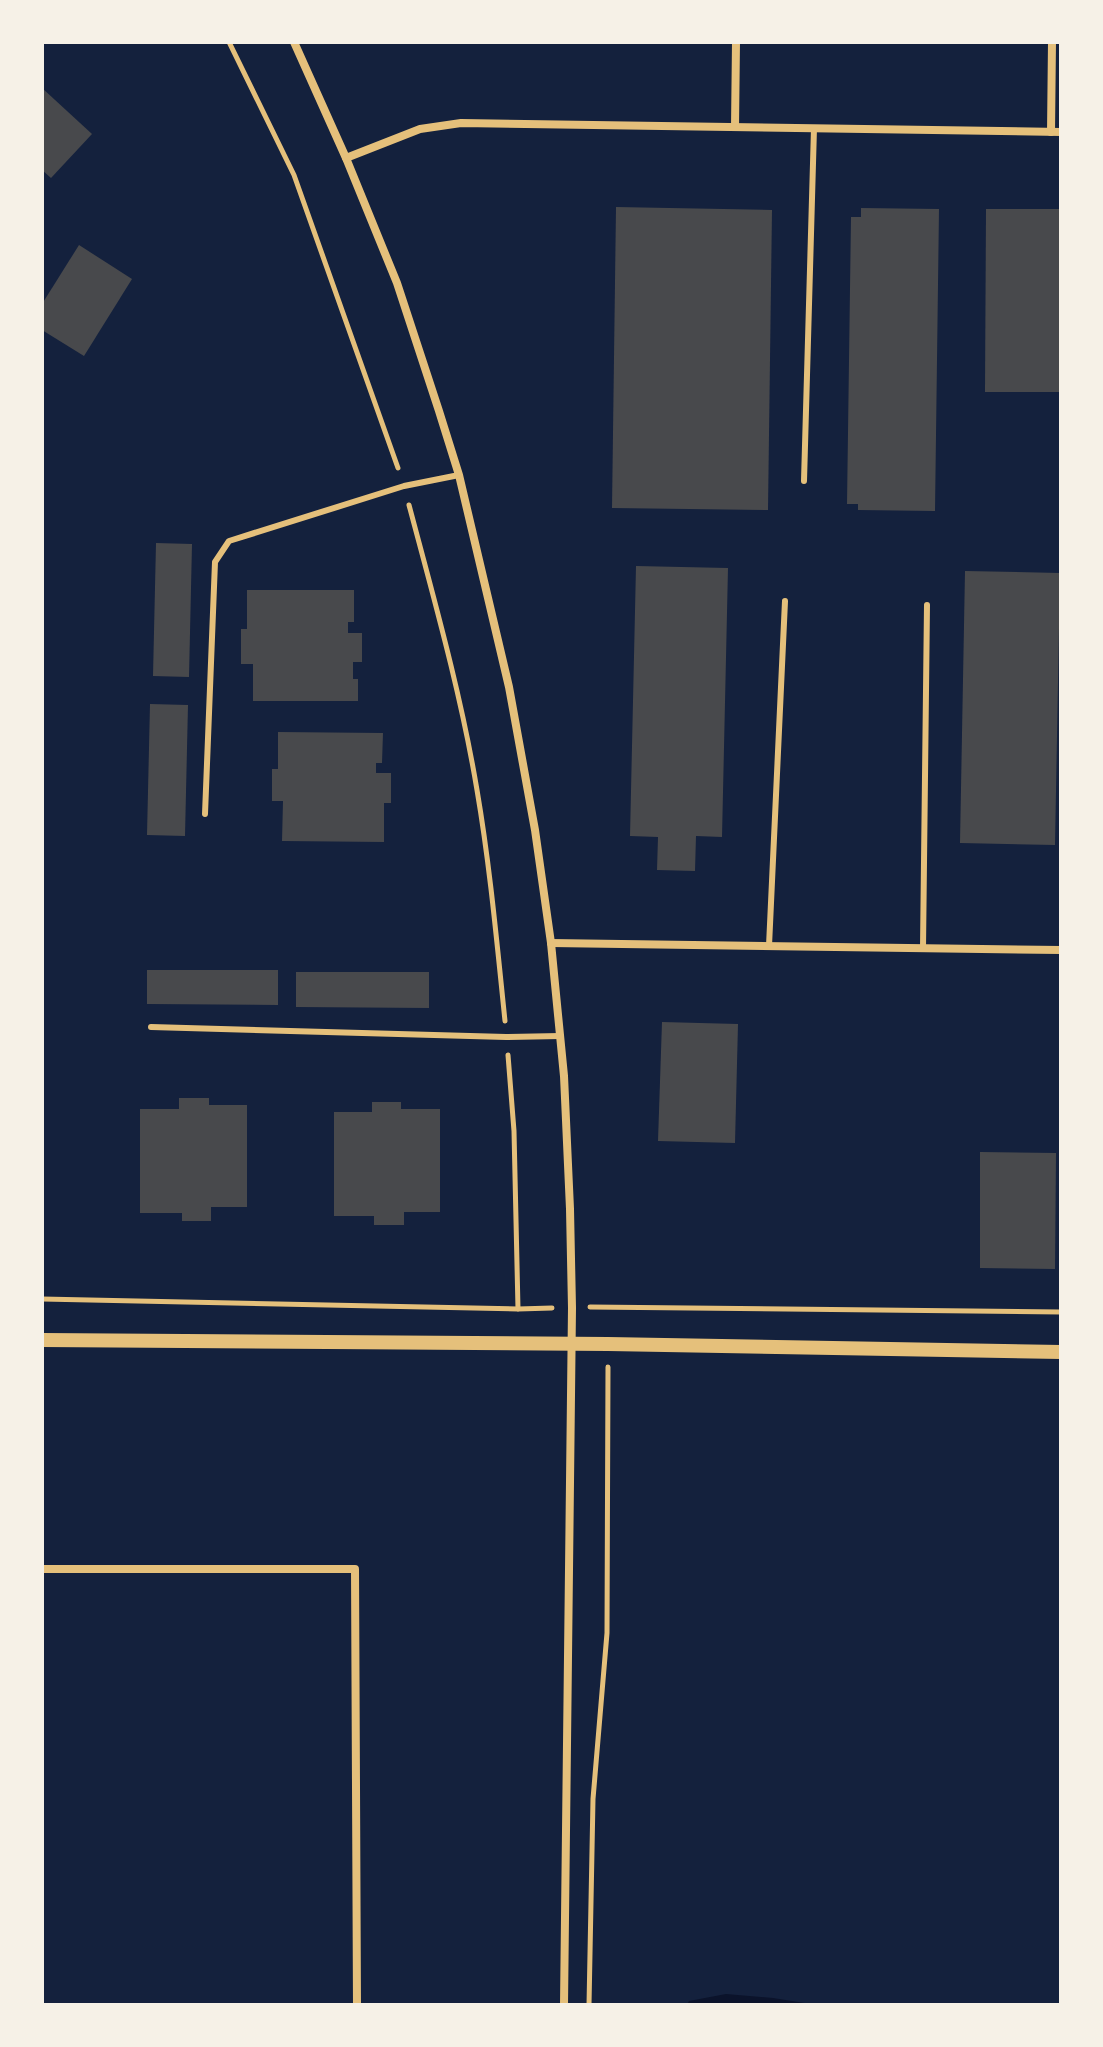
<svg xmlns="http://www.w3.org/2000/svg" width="1103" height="2047" font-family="'Zilla Slab',serif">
  <rect width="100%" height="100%" fill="#14213d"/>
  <path fill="#0b132b" d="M 726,1994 L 773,1998 L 817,2005 L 687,2005 L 689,2001 Z"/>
  <g fill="#48494c">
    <path d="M 42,88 L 92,134 L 51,178 L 42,170 Z"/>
    <path d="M 616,207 L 772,210 L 768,510 L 612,508 Z"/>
    <path d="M 861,208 L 939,209 L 935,511 L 858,510 L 858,504 L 847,504 L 851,217 L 861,217 Z"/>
    <path d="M 986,209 L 1061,209 L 1061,392 L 985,392 Z"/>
    <path d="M 79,245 L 132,279 L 84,356 L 42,330 L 42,304 Z"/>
    <path d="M 156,543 L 192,544 L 189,677 L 153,676 Z"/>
    <path d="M 636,566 L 728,568 L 722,837 L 696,836 L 695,871 L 657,870 L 658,837 L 630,836 Z"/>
    <path d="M 965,571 L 1060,573 L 1055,845 L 960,843 Z"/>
    <path d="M 247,590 L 354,590 L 354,622 L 348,622 L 348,633 L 362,633 L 362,662 L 353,662 L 353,679 L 358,679 L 358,701 L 253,701 L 253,664 L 241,664 L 241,629 L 247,629 Z"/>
    <path d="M 150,704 L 188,705 L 185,836 L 147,835 Z"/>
    <path d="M 278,732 L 383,733 L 382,763 L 376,763 L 376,773 L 391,773 L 391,803 L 384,803 L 384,842 L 282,841 L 283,801 L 272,801 L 272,769 L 278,769 Z"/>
    <path d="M 147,970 L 278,970 L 278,1005 L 147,1004 Z"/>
    <path d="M 296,972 L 429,972 L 429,1008 L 296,1007 Z"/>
    <path d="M 662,1022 L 738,1024 L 735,1143 L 658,1141 Z"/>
    <path d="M 179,1098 L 209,1098 L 209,1105 L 247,1105 L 247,1207 L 211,1207 L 211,1221 L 182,1221 L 182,1213 L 140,1213 L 140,1109 L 179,1109 Z"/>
    <path d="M 372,1102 L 401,1102 L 401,1109 L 440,1109 L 440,1212 L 404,1212 L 404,1225 L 374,1225 L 374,1216 L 334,1216 L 334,1112 L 372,1112 Z"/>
    <path d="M 980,1152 L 1056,1153 L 1055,1269 L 980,1268 Z"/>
  </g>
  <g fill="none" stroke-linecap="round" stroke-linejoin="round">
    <g stroke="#e5c07b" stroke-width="5">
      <path d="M 229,42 L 294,175 L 398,468"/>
      <path d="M 409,505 C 434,599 461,694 477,790 C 490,866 497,944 505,1021"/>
      <path d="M 508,1055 L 514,1131 L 518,1309"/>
      <path d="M 42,1299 L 518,1309 L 552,1308"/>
      <path d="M 590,1307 L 1061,1312"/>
      <path d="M 589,2005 L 593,1799 L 607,1633 L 608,1367"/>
    </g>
    <g stroke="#e5c07b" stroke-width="6">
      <path d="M 804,481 L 814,128"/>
      <path d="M 205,814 L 215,562 L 229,541 L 404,486 L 459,475"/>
      <path d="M 769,946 L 785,601"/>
      <path d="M 923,948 L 927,605"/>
      <path d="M 151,1027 L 506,1037 L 560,1036"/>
    </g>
    <g stroke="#e5c07b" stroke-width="8">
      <path d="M 294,42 L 346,158 L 397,283 L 439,411 L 459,475 L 509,687 L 535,830 L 551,943 L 564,1076 L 570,1209 L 572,1308 L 564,2005"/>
      <path d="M 735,127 L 736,42"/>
      <path d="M 1051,132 L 1052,42"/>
      <path d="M 346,158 L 420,129 L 461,123 L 1061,132"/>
      <path d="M 551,943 L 1061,950"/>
      <path d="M 42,1569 L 355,1569 L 357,2005"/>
    </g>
    <path stroke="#e5c07b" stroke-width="14" d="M 42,1340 L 608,1344 L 1061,1352"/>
  </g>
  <rect width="1103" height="2047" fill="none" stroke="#f6f1e7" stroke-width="88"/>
</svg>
